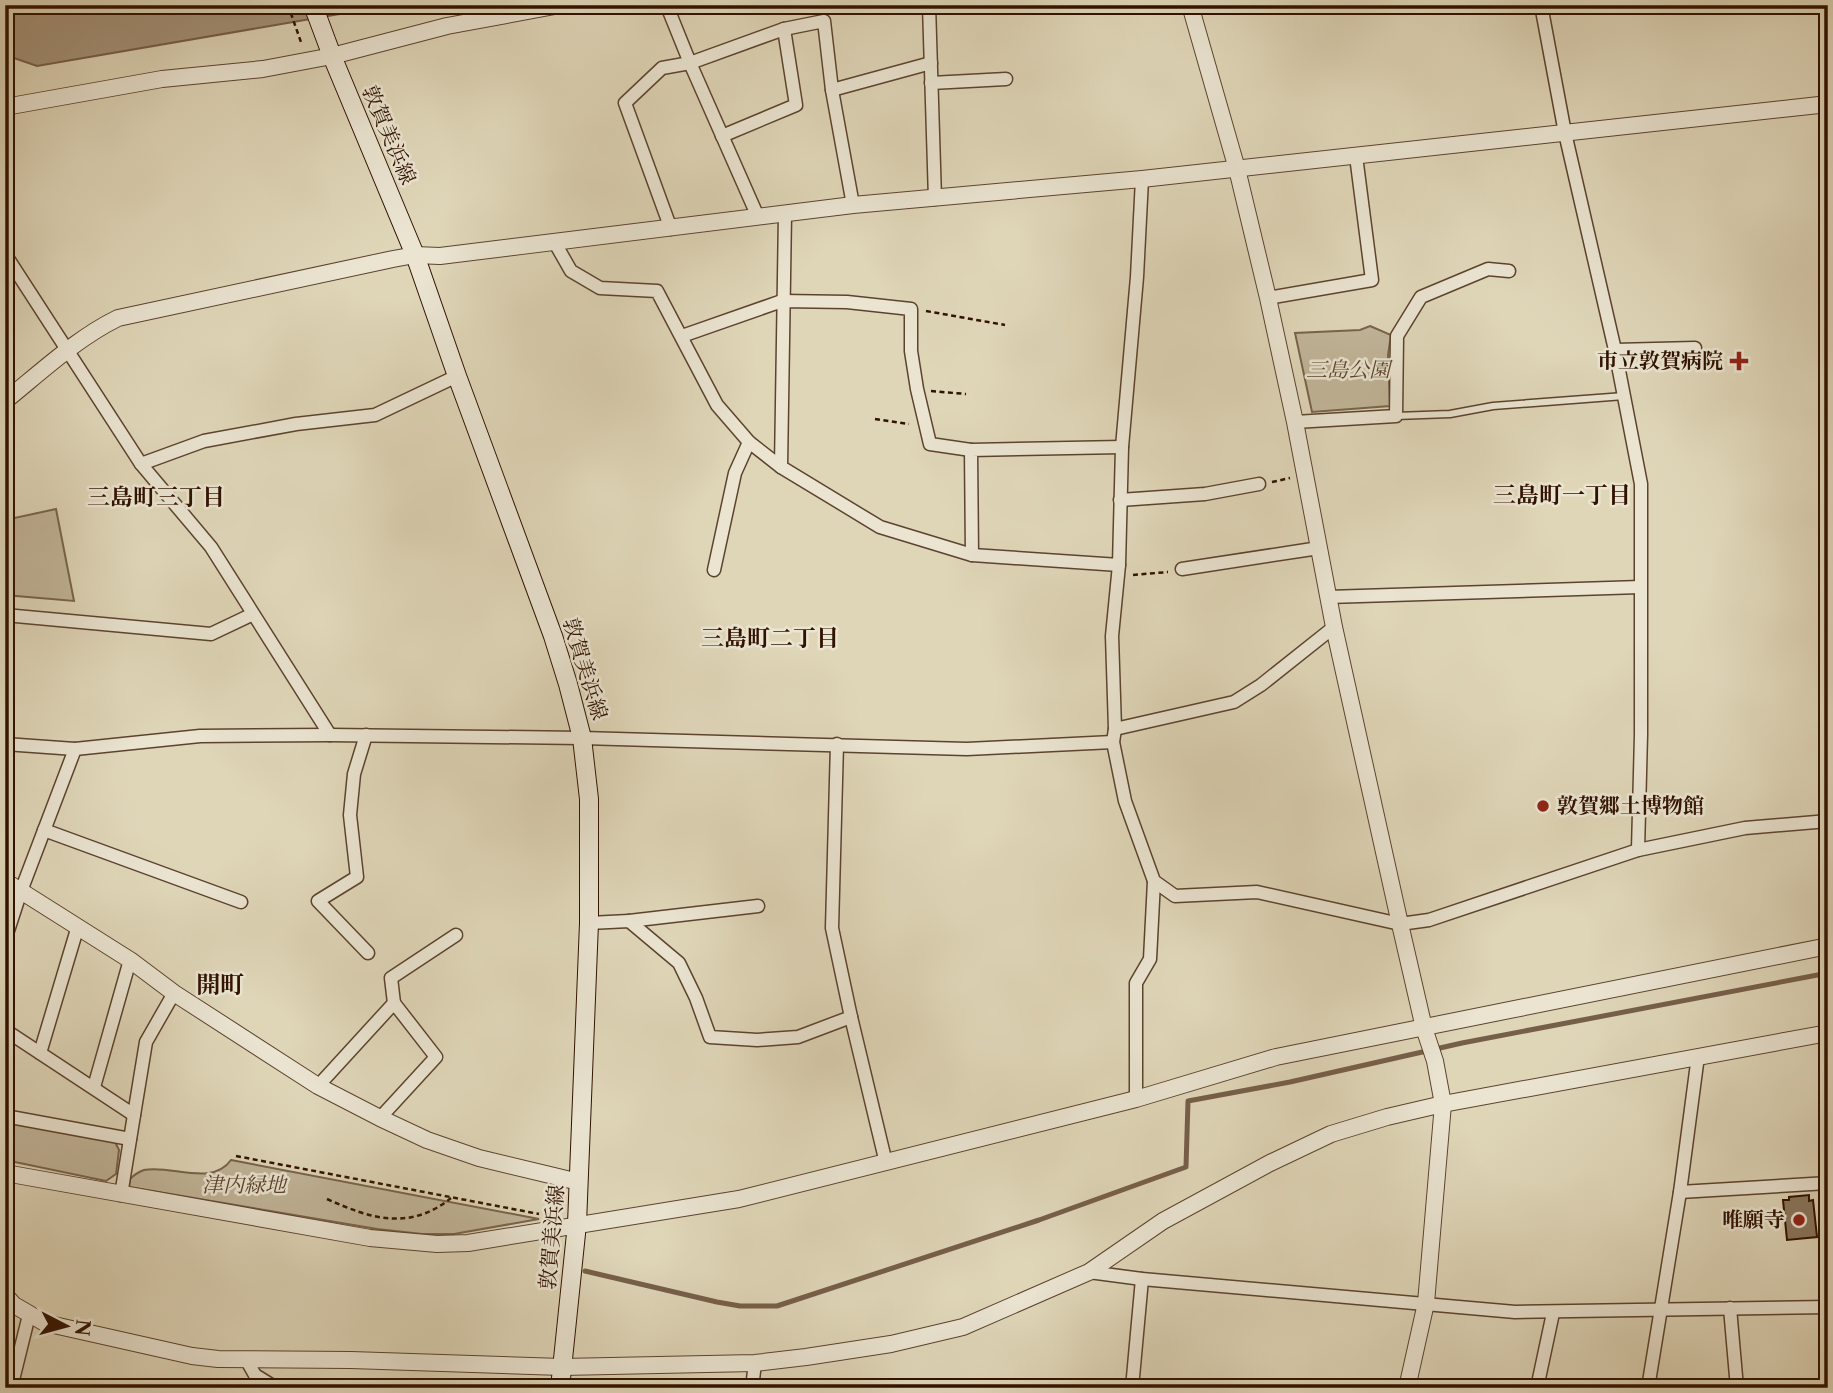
<svg xmlns="http://www.w3.org/2000/svg" width="1833" height="1393" font-family="'Libre Caslon Text','Noto Serif JP',serif">
  <rect width="100%" height="100%" fill="#dfd6b8"/>
  <filter id="stains"><feTurbulence type="fractalNoise" baseFrequency=".00286" numOctaves="4"/><feColorMatrix values="0 0 0 0 .2 0 0 0 0 .09 0 0 0 0 .02 0 0 0 .5 -.17"/></filter>
  <radialGradient id="worn" r=".72"><stop offset=".6" stop-color="#630" stop-opacity="0"/><stop offset="1" stop-color="#630" stop-opacity=".3"/></radialGradient>
  <g fill="#c1b599" stroke="#78644c" stroke-width="2">
    <path d="M 1370,326 L 1391,335 L 1388,355 L 1390,406 L 1312,412 L 1295,333 L 1360,330 Z"/>
    <path d="M 56,509 L 74,601 L 5,595 L 5,520 Z"/>
    <path d="M 5,1121 L 114,1140 L 119,1150 L 116,1174 L 106,1181 L 5,1160 Z"/>
    <path d="M 231,1160 L 539,1219 L 454,1234 L 422,1234 L 377,1229 L 129,1187 L 130,1179 C 134,1175 138,1172 144,1170 C 170,1164 212,1187 231,1160 Z"/>
  </g>
  <path fill="#a49379" stroke="#765f49" stroke-width="2" d="M 5,5 L 392,5 L 37,66 L 14,58 L 5,59 Z"/>
  <g fill="none" stroke-linecap="round" stroke-linejoin="round">
    <path stroke="#765f49" stroke-width="5" d="M 585,1271 L 717,1302 L 740,1306 L 777,1306 L 1039,1220 L 1186,1167 L 1188,1101 L 1290,1082 L 1462,1043 L 1828,973"/>
  </g>
  <path fill="#8b7860" stroke="#301200" stroke-width="2" d="M 1809,1195 L 1809,1201 L 1813,1200 L 1817,1237 L 1787,1240 L 1783,1200 L 1789,1200 L 1789,1197 Z"/>
  <g fill="none" stroke-linecap="round" stroke-linejoin="round">
    <g stroke="#5c432e" stroke-width="9">
      <path id="service" d="M 1396,416 L 1450,414 L 1493,406 L 1624,396"/>
    </g>
    <g stroke="#5c432e" stroke-width="15">
      <g id="minor">
        <path d="M 929,5 L 935,199"/>
        <path d="M 1541,5 L 1565,133 L 1615,350 L 1641,484 L 1641,735 L 1638,850"/>
        <path d="M 669,11 L 690,63 L 662,68 L 625,103 L 671,229"/>
        <path d="M 931,83 L 1006,79"/>
        <path d="M 832,90 L 931,63"/>
        <path d="M 722,136 L 796,105 L 784,29"/>
        <path d="M 1142,179 L 1137,277 L 1122,447 L 1119,565 L 1112,636 L 1115,729 L 1113,742 L 1125,801 L 1154,881 L 1175,896 L 1257,892 L 1400,924 L 1429,920 L 1638,850 L 1745,828 L 1828,821"/>
        <path d="M 785,214 L 781,467 L 880,527 L 972,555 L 1119,565"/>
        <path d="M 758,217 L 690,63 L 784,29 L 824,21 L 832,90 L 853,205"/>
        <path d="M 555,243 L 571,271 L 600,288 L 657,291 L 717,405 L 749,442 L 781,467"/>
        <path d="M 5,254 L 141,464 L 211,547 L 330,735"/>
        <path d="M 1268,298 L 1372,280 L 1356,156"/>
        <path d="M 682,336 L 782,301 L 847,302 L 911,309 L 911,351 L 917,389 L 930,444 L 971,450"/>
        <path d="M 1615,350 L 1695,348"/>
        <path d="M 1295,422 L 1396,416 L 1397,336 L 1421,297 L 1488,269 L 1509,271"/>
        <path d="M 141,464 L 204,441 L 296,424 L 375,415 L 457,376"/>
        <path d="M 1120,500 L 1205,494 L 1259,484"/>
        <path d="M 972,555 L 971,450 L 1122,447"/>
        <path d="M 1182,569 L 1319,548"/>
        <path d="M 714,570 L 735,473 L 749,442"/>
        <path d="M 1328,597 L 1640,587"/>
        <path d="M 5,615 L 211,634 L 253,614"/>
        <path d="M 1115,729 L 1234,702 L 1261,685 L 1334,627"/>
        <path d="M 366,735 L 354,774 L 350,815 L 357,877 L 318,901 L 368,953"/>
        <path d="M 5,744 L 75,749 L 200,736 L 330,735 L 582,738 L 967,749 L 1113,742"/>
        <path d="M 837,744 L 832,928 L 851,1017 L 886,1163"/>
        <path d="M 1826,821 L 1828,656"/>
        <path d="M 44,830 L 241,902"/>
        <path d="M 629,921 L 758,906"/>
        <path d="M 589,923 L 629,921 L 679,963 L 696,998 L 710,1037 L 757,1040 L 798,1037 L 851,1017"/>
        <path d="M 5,940 L 21,891 L 75,749"/>
        <path d="M 394,1003 L 391,978 L 456,935"/>
        <path d="M 5,1030 L 134,1115 L 146,1042 L 174,993"/>
        <path d="M 40,1053 L 78,926"/>
        <path d="M 318,1086 L 394,1003 L 436,1057 L 380,1118"/>
        <path d="M 94,1087 L 130,960"/>
        <path d="M 1136,1099 L 1136,983 L 1150,959 L 1154,881"/>
        <path d="M 5,1116 L 130,1139"/>
        <path d="M 1680,1192 L 1828,1183"/>
        <path d="M 121,1195 L 134,1115"/>
        <path d="M 1089,1272 L 1142,1279 L 1515,1312 L 1828,1307"/>
        <path d="M 1730,1308 L 1737,1388"/>
        <path d="M 246,1359 L 255,1375 L 276,1388"/>
        <path d="M 11,1388 L 29,1315"/>
        <path d="M 752,1388 L 755,1363"/>
        <path d="M 1132,1388 L 1142,1279"/>
        <path d="M 1537,1388 L 1553,1313"/>
        <path d="M 1648,1388 L 1680,1192 L 1698,1056"/>
      </g>
    </g>
    <g stroke="#5c432e" stroke-width="18">
      <g id="tertiary">
        <path d="M 1190,5 L 1237,169 L 1268,298 L 1295,422 L 1334,627 L 1400,924 L 1424,1028 L 1435,1061 L 1443,1104 L 1426,1303 L 1407,1388"/>
        <path d="M 5,107 L 162,79 L 263,69 L 332,56 L 447,26 L 560,5"/>
        <path d="M 5,401 C 41,372 77,338 118,318 L 393,259 L 415,255 L 440,256 L 853,205 L 1142,179 L 1828,104"/>
        <path d="M 5,881 L 130,960 L 174,993 L 318,1086 L 380,1118 L 427,1140 L 479,1158 L 579,1182"/>
        <path d="M 5,1173 L 370,1238 L 437,1244 L 468,1243 L 739,1199 L 1136,1099 L 1276,1057 L 1828,946"/>
        <path d="M 5,1295 L 14,1305 L 45,1323 L 192,1356 L 218,1359 L 351,1360 L 562,1367 L 755,1363 L 806,1357 L 891,1344 L 963,1327 L 1089,1272 L 1163,1221 L 1270,1163 L 1331,1134 L 1387,1117 L 1443,1104 L 1828,1033"/>
      </g>
    </g>
    <g stroke="#301200" stroke-width="20">
      <path id="secondary" d="M 313,5 L 332,56 L 415,255 L 457,376 L 553,636 L 568,684 L 582,738 L 589,799 L 589,923 L 577,1224 L 560,1388"/>
    </g>
    <g stroke="#301200" stroke-width="2.5" stroke-dasharray="5 3.5" stroke-linecap="butt">
      <path d="M 288,5 L 302,45"/>
      <path d="M 926,311 L 1005,325"/>
      <path d="M 931,391 L 966,394"/>
      <path d="M 875,419 L 909,424"/>
      <path d="M 1272,482 L 1290,478"/>
      <path d="M 1133,575 L 1168,572"/>
      <path d="M 236,1156 L 539,1214"/>
      <path d="M 327,1199 C 371,1219 410,1231 451,1198"/>
    </g>
    <use href="#service" stroke="#eae4d1" stroke-width="6"/>
    <use href="#minor" stroke="#eae4d1" stroke-width="12"/>
    <use href="#tertiary" stroke="#eae4d1" stroke-width="16"/>
    <use href="#secondary" stroke="#eae4d1" stroke-width="18"/>
  </g>
  <g fill="#8f2418" stroke="#eae4d1" stroke-width="2.5">
    <path d="M1735.5 350.5h7v7h7v7h-7v7h-7v-7h-7v-7h7z"/>
    <circle cx="1543" cy="806" r="7"/>
    <circle cx="1799" cy="1220" r="7"/>
  </g>
  <g text-anchor="middle" stroke-width="5" stroke-linejoin="round" paint-order="stroke">
    <g font-size="21" fill="#301200" stroke="#eae4d1">
      <text transform="translate(389 135) rotate(67)" y="7">敦賀美浜線</text>
      <text transform="translate(585 669) rotate(73)" y="7">敦賀美浜線</text>
      <text transform="translate(552 1237) rotate(-85)" y="7">敦賀美浜線</text>
    </g>
    <g font-size="21" font-weight="bold" fill="#301200" stroke="#eae4d1" text-anchor="end">
      <text x="1723" y="368">市立敦賀病院</text>
      <text x="1557" y="813" text-anchor="start">敦賀郷土博物館</text>
      <text x="1785" y="1227">唯願寺</text>
    </g>
    <g font-size="21" font-style="italic" fill="#5c432e" stroke="#eae4d1">
      <text x="1348" y="377">三島公園</text>
      <text x="244" y="1192">津内緑地</text>
    </g>
    <g font-size="23" font-weight="bold" fill="#301200" stroke="#eae4d1">
      <text x="1562" y="503">三島町一丁目</text>
      <text x="156" y="505">三島町三丁目</text>
      <text x="770" y="646">三島町二丁目</text>
    </g>
    <g font-size="24" font-weight="bold" fill="#301200" stroke="#eae4d1">
      <text x="220" y="993">開町</text>
    </g>
  </g>
  <rect width="1833" height="1393" fill="none" stroke="#dfd6b8" stroke-width="28"/>
  <rect x="7" y="7" width="1819" height="1379" fill="none" stroke="#301200" stroke-width="3.5"/>
  <rect x="14" y="14" width="1805" height="1365" fill="none" stroke="#301200" stroke-width="2"/>
  <g transform="translate(66 1326) rotate(96)" stroke="#eae4d1" stroke-width="5" paint-order="stroke">
  <path d="M0-5L12 26L0 18L-12 26Z" fill="#301200"/>
  <text y="-10" font-size="19" font-weight="bold" text-anchor="middle" fill="#301200">N</text>
  </g>
  <rect width="100%" height="100%" filter="url(#stains)"/>
  <rect width="100%" height="100%" fill="url(#worn)"/>
</svg>
